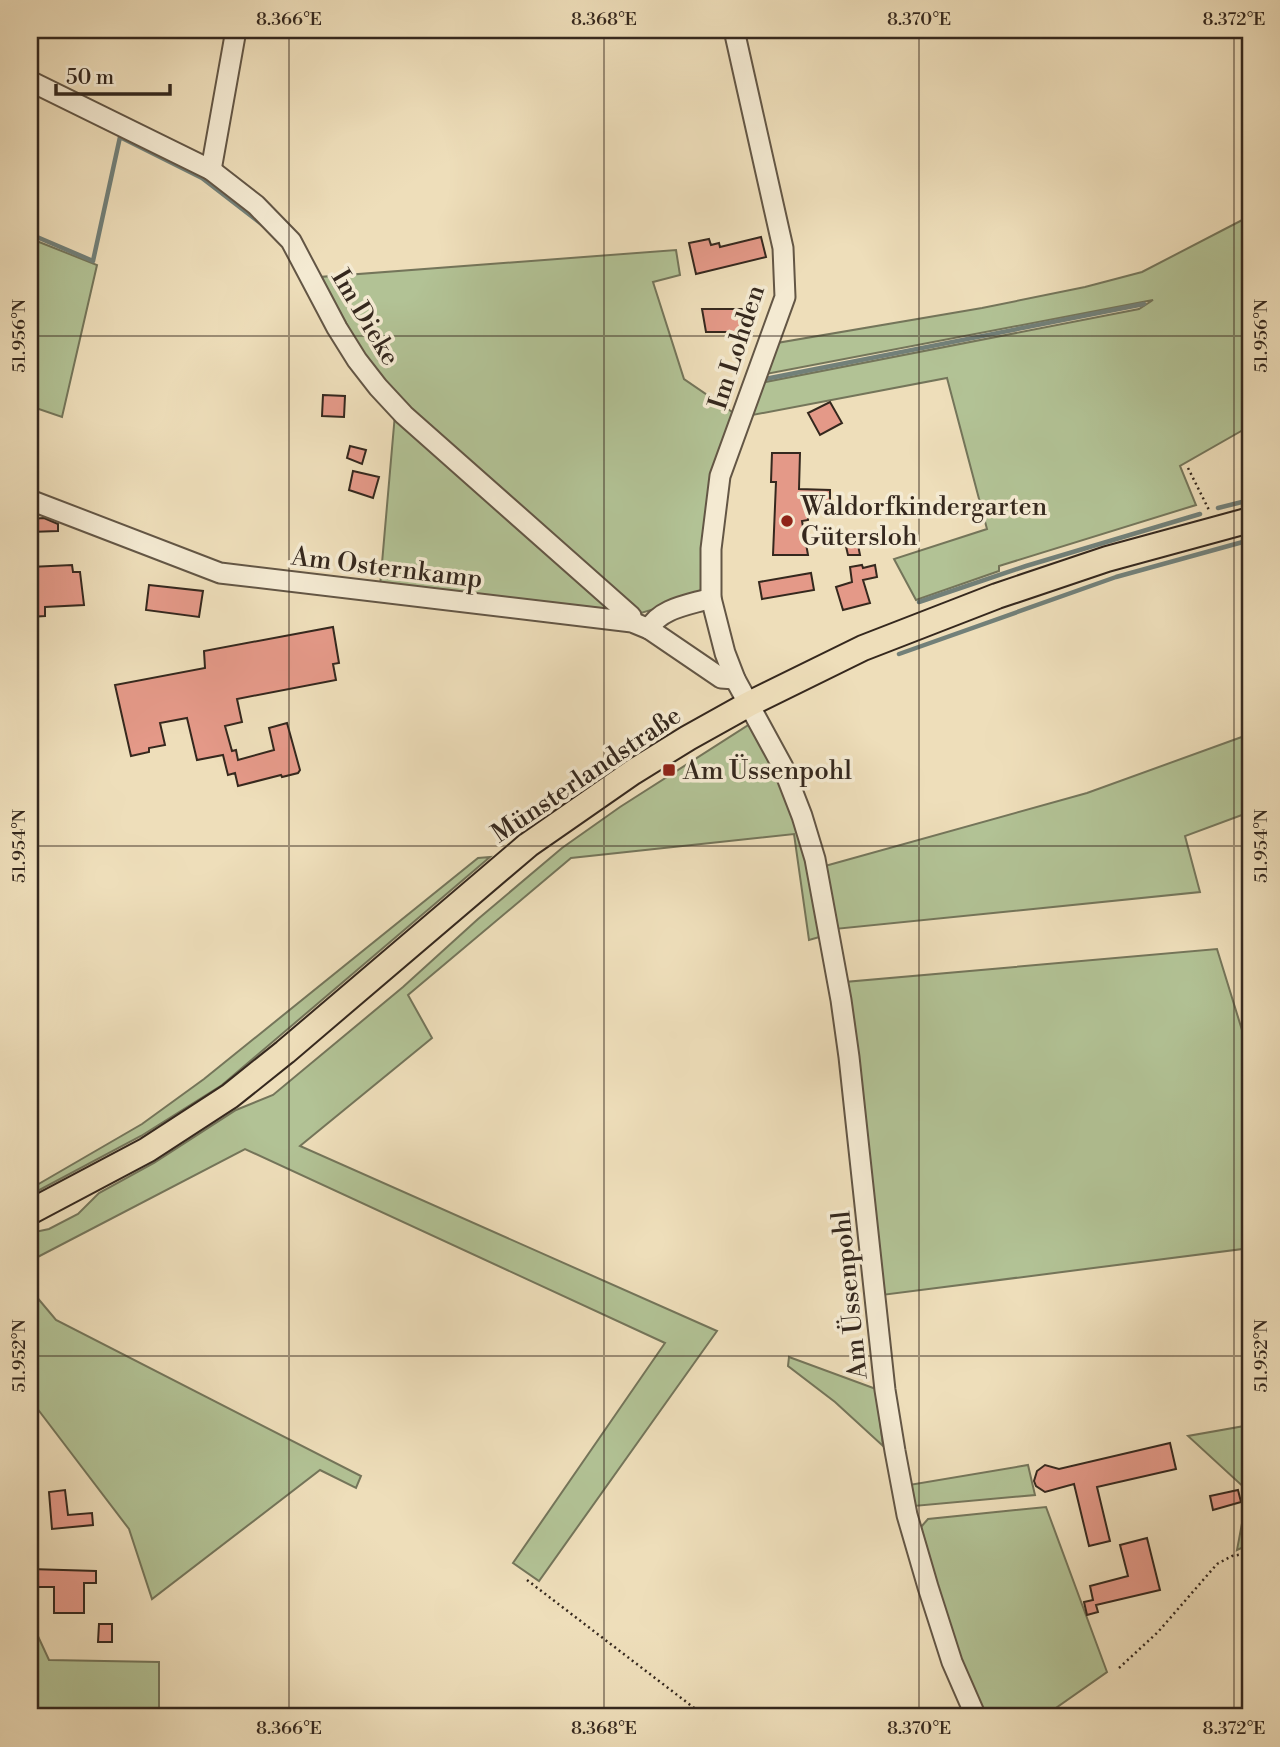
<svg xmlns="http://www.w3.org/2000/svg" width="1280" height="1747" font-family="'Libre Bodoni',serif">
  <rect width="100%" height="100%" fill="#eedeba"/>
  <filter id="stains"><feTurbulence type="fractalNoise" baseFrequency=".00286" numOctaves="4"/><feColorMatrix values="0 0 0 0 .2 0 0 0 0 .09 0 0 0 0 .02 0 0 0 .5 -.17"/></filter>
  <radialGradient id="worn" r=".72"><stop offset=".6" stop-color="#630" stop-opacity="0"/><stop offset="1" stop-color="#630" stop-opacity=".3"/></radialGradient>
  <g fill="#b2c295" stroke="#74755a" stroke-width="2">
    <path d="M 1250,216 L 1250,426 L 1180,466 L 1196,505 L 999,566 L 999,571 L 916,600 L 894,559 L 987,529 L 947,378 L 747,416 L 760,383 L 1139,309 L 1153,300 L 766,374 L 777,343 L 982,308 L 1085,287 L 1142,272 Z"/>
    <path d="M 34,240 L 97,265 L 62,417 L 30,406 L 30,298 Z"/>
    <path d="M 676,250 L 680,275 L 653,282 L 684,379 L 735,414 L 705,594 L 641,613 L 406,407 L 365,357 L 320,277 Z"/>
    <path d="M 395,414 L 614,608 L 611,612 L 380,586 Z"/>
    <path d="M 750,724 L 777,769 L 806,842 L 823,936 L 809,940 L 794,834 L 571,858 L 408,995 L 432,1038 L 300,1146 L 717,1331 L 539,1581 L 513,1563 L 665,1343 L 245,1149 L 30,1261 L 30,1233 L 49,1229 L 78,1214 L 99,1193 L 154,1163 L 236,1110 L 273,1095 L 403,987 L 478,919 L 562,848 L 620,807 Z"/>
    <path d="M 1250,734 L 1250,812 L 1185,836 L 1200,892 L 835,929 L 825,866 L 1087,793 Z"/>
    <path d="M 490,857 L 222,1085 L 141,1136 L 30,1195 L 30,1189 L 142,1124 L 204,1079 L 478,858 Z"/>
    <path d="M 1217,949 L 1250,1056 L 1250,1248 L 882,1295 L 845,982 Z"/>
    <path d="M 30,1289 L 56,1320 L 361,1476 L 356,1488 L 320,1470 L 152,1599 L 129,1529 L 30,1399 Z"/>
    <path d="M 789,1357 L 876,1389 L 883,1446 L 835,1402 L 788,1366 Z"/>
    <path d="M 1250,1425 L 1250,1541 L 1246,1546 L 1237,1550 L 1248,1491 L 1188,1436 Z"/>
    <path d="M 1028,1465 L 1035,1495 L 914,1506 L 909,1485 Z"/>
    <path d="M 1046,1507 L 1107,1672 L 1043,1717 L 984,1717 L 958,1659 L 921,1527 L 928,1519 Z"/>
    <path d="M 30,1619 L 49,1660 L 159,1662 L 159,1717 L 30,1717 Z"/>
  </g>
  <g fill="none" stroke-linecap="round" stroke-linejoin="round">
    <g stroke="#728079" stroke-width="4.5">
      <path d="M 30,234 L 93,261 L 120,137 L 202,178 L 263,225"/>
      <path d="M 765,379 L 1144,304"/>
      <path d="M 1218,508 L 1250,500"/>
      <path d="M 919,602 L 1026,566 L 1200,514"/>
      <path d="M 899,654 L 1116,577 L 1250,540"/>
    </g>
  </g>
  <g fill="#e49988" stroke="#35281e" stroke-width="2">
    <path d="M 761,237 L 766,257 L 696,274 L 689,243 L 709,239 L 711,245 L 719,243 L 720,247 Z"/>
    <path d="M 702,309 L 753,309 L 753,332 L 706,332 Z"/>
    <path d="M 323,395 L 345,396 L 344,417 L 322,416 Z"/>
    <path d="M 830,402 L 842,423 L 820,435 L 808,413 Z"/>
    <path d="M 350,446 L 366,450 L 362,464 L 347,458 Z"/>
    <path d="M 772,453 L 800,453 L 799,489 L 830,490 L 830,511 L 808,511 L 808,520 L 802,521 L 808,555 L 773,555 L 776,482 L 771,482 Z"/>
    <path d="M 353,471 L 379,477 L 373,498 L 349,490 Z"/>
    <path d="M 44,518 L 58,524 L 58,531 L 30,532 L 30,519 Z"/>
    <path d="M 857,540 L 860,555 L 848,555 L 845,542 Z"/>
    <path d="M 72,565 L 73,572 L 80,572 L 84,605 L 45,607 L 45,616 L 30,617 L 30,567 Z"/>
    <path d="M 862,565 L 863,568 L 875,565 L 877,577 L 863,580 L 870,603 L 843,610 L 836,587 L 852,582 L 850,567 Z"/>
    <path d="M 811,573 L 814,590 L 762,599 L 759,582 Z"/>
    <path d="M 149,585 L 203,591 L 199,617 L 146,610 Z"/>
    <path d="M 333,627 L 339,663 L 333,664 L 336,680 L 237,699 L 242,722 L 225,726 L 232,751 L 236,750 L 238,760 L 274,750 L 269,728 L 287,723 L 300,770 L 298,773 L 282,777 L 281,775 L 238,786 L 235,773 L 228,775 L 223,755 L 197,760 L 187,718 L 160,723 L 165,745 L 149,748 L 149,752 L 131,756 L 115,685 L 205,668 L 204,651 Z"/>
    <path d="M 1170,1443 L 1176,1469 L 1097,1487 L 1110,1541 L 1089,1546 L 1074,1484 L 1045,1492 L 1036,1486 L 1034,1481 L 1037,1471 L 1045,1465 L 1059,1469 Z"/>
    <path d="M 65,1490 L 68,1515 L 92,1513 L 93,1525 L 52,1529 L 49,1492 Z"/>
    <path d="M 1238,1490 L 1241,1502 L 1213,1510 L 1210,1496 Z"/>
    <path d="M 1147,1538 L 1160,1590 L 1096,1605 L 1098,1612 L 1087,1615 L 1084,1602 L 1093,1600 L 1090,1586 L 1128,1576 L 1120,1545 Z"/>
    <path d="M 30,1569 L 96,1571 L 96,1583 L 84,1583 L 84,1613 L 54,1613 L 54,1587 L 30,1587 Z"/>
    <path d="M 99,1624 L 112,1624 L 112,1642 L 98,1642 Z"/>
  </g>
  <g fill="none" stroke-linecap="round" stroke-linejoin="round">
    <g stroke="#635645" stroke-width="23">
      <g id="minor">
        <path d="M 734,30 L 783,248 L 785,297 L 720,476 L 711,549 L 711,598 L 725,653 L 735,679 L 783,767 L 802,816 L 815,859 L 841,1000 L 849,1057 L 885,1390 L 895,1451 L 907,1515 L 928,1587 L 952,1662 L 976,1717"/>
        <path d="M 30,81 L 211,170 L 256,205 L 291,241 L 337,328 L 357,360 L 378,387 L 404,415 L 631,616 L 632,622"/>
        <path d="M 211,170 L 236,30"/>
        <path d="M 30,500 L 220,573 L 632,622 L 649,629 L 721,678 L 735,679"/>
        <path d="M 649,629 C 660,608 689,605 711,598"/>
      </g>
    </g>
    <g stroke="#35281e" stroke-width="28">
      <path id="major" d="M 30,1212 L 147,1150 L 230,1096 L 285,1052 L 528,845 L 633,772 L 688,738 L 749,704 L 863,648 L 997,596 L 1107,559 L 1250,520"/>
    </g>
    <g stroke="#35281e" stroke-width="2.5" stroke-dasharray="2 3.5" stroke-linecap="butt">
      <path d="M 1188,468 L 1210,512"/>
      <path d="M 1250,1550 L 1250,1559"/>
      <path d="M 527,1580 L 706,1717"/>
      <path d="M 1119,1668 L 1158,1632 L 1217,1564 L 1232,1556 L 1249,1553"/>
    </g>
    <use href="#minor" stroke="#f4ead2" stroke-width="19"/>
    <use href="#major" stroke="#eedeba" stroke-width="24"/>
  </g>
  <path fill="none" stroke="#35281e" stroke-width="2" stroke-opacity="0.45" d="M 289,30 L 289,1717M 604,30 L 604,1717M 919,30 L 919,1717M 1234,30 L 1234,1717M 30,336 L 1250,336M 30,846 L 1250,846M 30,1356 L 1250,1356"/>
  <g fill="#8f2418" stroke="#f4ead2" stroke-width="2.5">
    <circle cx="787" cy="521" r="7"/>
    <rect x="662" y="763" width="14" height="14" rx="3.5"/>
  </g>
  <g text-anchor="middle" stroke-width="7" stroke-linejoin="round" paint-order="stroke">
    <g font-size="26" fill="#35281e" stroke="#f4ead2">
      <text transform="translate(366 317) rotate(59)" y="9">Im Dieke</text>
      <text transform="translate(736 347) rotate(-72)" y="9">Im Lohden</text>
      <text transform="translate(387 567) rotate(7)" y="9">Am Osternkamp</text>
      <text transform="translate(586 774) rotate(-34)" y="9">Münsterlandstraße</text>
      <text transform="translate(849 1295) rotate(-96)" y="9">Am Üssenpohl</text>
    </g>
    <g font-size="26" fill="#35281e" stroke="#f4ead2" text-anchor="start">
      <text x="801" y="515">Waldorfkindergarten<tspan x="801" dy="30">Gütersloh</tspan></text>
      <text x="683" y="779">Am Üssenpohl</text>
    </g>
  </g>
  <rect width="1280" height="1747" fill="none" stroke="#eedeba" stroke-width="77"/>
  <path d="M56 84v10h114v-10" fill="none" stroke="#35281e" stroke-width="3.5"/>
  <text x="66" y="84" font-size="21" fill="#35281e" stroke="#f4ead2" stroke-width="5" paint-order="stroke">50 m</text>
  <rect x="38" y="38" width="1204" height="1670" fill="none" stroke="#35281e" stroke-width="2.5"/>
  <g font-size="18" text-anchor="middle" fill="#35281e">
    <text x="289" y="25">8.366°E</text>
    <text x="604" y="25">8.368°E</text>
    <text x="919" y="25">8.370°E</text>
    <text x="1234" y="25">8.372°E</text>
    <text transform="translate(19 336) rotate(-90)" y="6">51.956°N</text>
    <text transform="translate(1261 336) rotate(-90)" y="6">51.956°N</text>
    <text transform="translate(19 846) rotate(-90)" y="6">51.954°N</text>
    <text transform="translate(1261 846) rotate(-90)" y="6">51.954°N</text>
    <text transform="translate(19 1356) rotate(-90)" y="6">51.952°N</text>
    <text transform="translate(1261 1356) rotate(-90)" y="6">51.952°N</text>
    <text x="289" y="1734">8.366°E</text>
    <text x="604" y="1734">8.368°E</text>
    <text x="919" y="1734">8.370°E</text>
    <text x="1234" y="1734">8.372°E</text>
  </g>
  <rect width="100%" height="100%" filter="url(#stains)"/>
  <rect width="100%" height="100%" fill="url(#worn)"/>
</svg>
